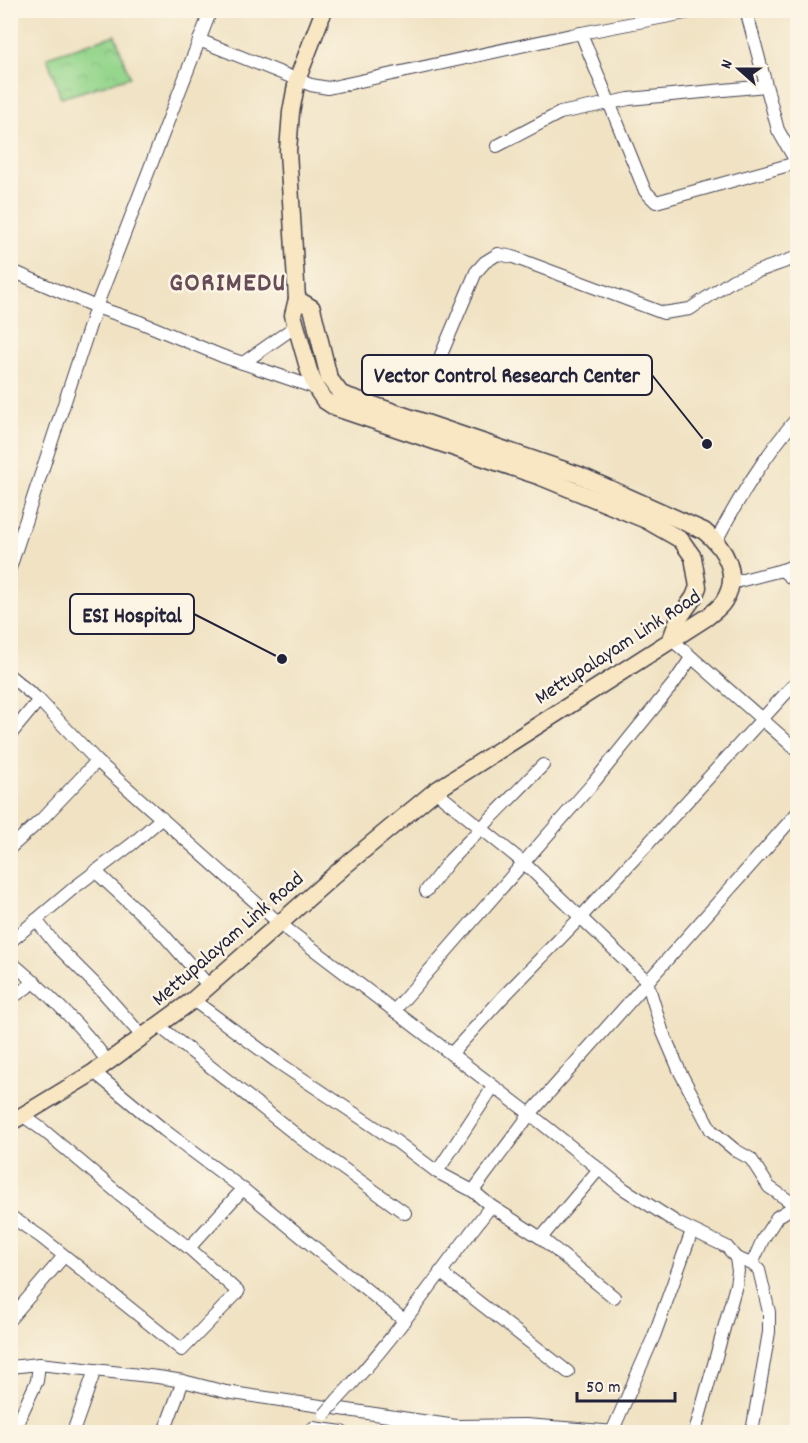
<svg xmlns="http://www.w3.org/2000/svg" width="808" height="1443" font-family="Dekko,sans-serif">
  <defs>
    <pattern id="park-crowns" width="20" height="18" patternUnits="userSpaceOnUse" patternTransform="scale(1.5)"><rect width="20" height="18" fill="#95d68d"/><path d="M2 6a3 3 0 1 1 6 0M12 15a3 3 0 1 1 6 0" fill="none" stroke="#80b77b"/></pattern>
  </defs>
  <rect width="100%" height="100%" fill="#fcf5e5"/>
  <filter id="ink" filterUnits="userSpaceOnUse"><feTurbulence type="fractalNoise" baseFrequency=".0167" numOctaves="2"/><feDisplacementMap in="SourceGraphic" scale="12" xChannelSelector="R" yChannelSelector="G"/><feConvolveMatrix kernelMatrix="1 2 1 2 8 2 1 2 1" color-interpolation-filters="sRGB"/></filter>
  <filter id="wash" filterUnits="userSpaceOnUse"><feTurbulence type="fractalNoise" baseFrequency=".008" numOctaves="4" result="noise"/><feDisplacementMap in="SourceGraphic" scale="24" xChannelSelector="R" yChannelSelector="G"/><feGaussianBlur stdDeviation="1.35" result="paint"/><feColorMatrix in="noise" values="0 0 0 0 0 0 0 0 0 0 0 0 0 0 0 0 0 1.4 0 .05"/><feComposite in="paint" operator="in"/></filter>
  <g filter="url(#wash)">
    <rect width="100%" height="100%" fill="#f0e2c3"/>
    <path fill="url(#park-crowns)" stroke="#5c7c64" stroke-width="1.5" d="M 115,35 L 130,77 L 61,98 L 47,57 Z"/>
  </g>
  <g filter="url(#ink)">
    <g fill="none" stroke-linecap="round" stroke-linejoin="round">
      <g stroke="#413f4f" stroke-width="14">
        <g id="street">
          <path d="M 746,10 L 778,130 L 798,165"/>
          <path d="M 581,33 L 645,191 L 656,202 L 796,163"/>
          <path d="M 199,40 L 311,85 L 328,88 L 571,35 L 701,10"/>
          <path d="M 497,146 L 560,113 L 629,99 L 766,86"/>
          <path d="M 10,270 L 96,307 L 140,322 L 222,356 L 316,388"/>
          <path d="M 441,355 L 476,272 L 485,262 L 498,254 L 513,257 L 663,313 L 690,309 L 733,280 L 798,257"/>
          <path d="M 243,363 L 296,326"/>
          <path d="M 716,541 C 739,497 765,455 798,417"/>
          <path d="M 10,568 L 96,307 L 211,10"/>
          <path d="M 782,570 L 798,584"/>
          <path d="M 731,583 L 782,570 L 798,564"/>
          <path d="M 671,639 L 798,751"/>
          <path d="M 10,676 L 39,700 L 97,761 L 279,923 L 530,1114 L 624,1189 L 679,1224 L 727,1247 L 736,1258 L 738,1271 L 736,1285 L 695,1432"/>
          <path d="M 10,735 L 39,700"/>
          <path d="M 435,791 L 524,863 L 647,981 L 662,1030 L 680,1072 L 711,1130 L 735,1150 L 751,1159 L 769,1187 L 795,1205"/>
          <path d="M 10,848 L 42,819 L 97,761"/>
          <path d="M 95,871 L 162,933 L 209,986"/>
          <path d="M 426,891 L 450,860 L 543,765"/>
          <path d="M 36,920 L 56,945 L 103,992 L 143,1037"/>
          <path d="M 10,942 L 75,887 L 132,844 L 162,818"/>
          <path d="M 10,961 C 47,992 80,1024 108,1062"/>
          <path d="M 10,999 L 35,982"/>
          <path d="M 193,1000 L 276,1061 L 397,1142 L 437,1172 L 473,1191 L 491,1206 L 541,1238 L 614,1297"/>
          <path d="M 394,1011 L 594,782 L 674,683 L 691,658"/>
          <path d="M 159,1026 L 299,1137 L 405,1213"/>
          <path d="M 451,1054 L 503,997 L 580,918 L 798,680"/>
          <path d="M 94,1072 L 164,1130 L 243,1189 L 405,1321"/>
          <path d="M 437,1172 L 493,1087"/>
          <path d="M 473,1191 L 530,1114 L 798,812"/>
          <path d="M 10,1216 L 41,1237 L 182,1350 L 238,1292 L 189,1248 L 118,1193 L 43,1130 L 22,1115"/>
          <path d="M 541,1238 L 599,1169"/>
          <path d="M 189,1248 L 243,1189"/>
          <path d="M 736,1258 L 752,1264 L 759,1270 L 769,1312 L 769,1332 L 752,1432"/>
          <path d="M 752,1264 L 763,1239 L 777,1217 L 798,1204"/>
          <path d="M 440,1272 L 568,1372"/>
          <path d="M 10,1319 L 64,1256"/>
          <path d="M 10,1367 L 39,1364 L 158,1377 L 183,1381 L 226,1392 L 456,1426 L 526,1425 L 616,1432"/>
          <path d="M 338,1399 C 395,1339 440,1271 491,1206"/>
          <path d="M 313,1428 L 342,1432"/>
          <path d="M 13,1432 L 37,1381 L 39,1364"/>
          <path d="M 73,1432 L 95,1370"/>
          <path d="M 164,1432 L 183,1381"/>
          <path d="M 612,1432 L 654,1336 L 692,1231"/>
        </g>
      </g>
      <g stroke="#413f4f" stroke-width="19">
        <g id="secondary">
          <path d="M 324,10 L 297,80 L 291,112 L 288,151 L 297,299 L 293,315 L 309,371 L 316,388 L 324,400 L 336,408 L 541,477 L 646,520 L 681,540 L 693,557 L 698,587 L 694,597 L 678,620 L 671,639"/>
          <path d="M 10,1123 L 94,1072 L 193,1000 L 348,863 L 435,791 L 706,618 C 712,613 720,608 724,601 C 741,575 725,548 704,531 L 579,475 L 341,394 L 329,378 L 312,308 L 297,299"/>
        </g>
      </g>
      <use href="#street" stroke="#fff" stroke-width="12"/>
      <use href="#secondary" stroke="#f9e7c3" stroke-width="16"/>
      <g stroke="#413f4f" stroke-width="14" stroke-linecap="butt">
        <path id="street-bridge" d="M 325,1414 L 338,1399"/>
      </g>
      <use href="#street-bridge" stroke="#fff" stroke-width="12"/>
    </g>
  </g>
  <g text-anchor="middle" stroke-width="5" stroke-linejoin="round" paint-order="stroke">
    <g font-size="21" fill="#22223b" stroke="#fcf5e5">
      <text transform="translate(617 646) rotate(-33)" y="7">Mettupalayam Link Road</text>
      <text transform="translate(227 938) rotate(-41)" y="7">Mettupalayam Link Road</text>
    </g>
    <g font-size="27" font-weight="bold" letter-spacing="1.5" fill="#674c59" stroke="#fcf5e5">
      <text x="228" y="290">GORIMEDU</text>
    </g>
  </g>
  <path fill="none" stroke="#22223b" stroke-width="2" d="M707 444L652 375M282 659L194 614"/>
  <g fill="#22223b" stroke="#fcf5e5" stroke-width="2">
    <circle cx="707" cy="444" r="6"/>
    <circle cx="282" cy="659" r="6"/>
  </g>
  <g fill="#fcf5e5" stroke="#22223b" stroke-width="2">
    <rect x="362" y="355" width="290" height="40" rx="6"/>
    <rect x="70" y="594" width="124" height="40" rx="6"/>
  </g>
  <g font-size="22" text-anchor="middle" font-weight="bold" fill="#22223b">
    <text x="507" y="382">Vector Control Research Center</text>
    <text x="132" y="622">ESI Hospital</text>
  </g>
  <rect width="808" height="1443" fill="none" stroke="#fcf5e5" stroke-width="36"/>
  <g transform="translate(739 69) rotate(291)" stroke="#fcf5e5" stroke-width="4.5" paint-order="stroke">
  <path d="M0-4.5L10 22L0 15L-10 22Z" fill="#22223b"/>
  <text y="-9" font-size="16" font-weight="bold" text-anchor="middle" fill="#22223b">N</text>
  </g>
  <path d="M577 1392v9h98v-9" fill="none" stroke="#22223b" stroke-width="3"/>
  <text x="586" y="1392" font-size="18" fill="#22223b" stroke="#fcf5e5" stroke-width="4.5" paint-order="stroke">50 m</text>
</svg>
